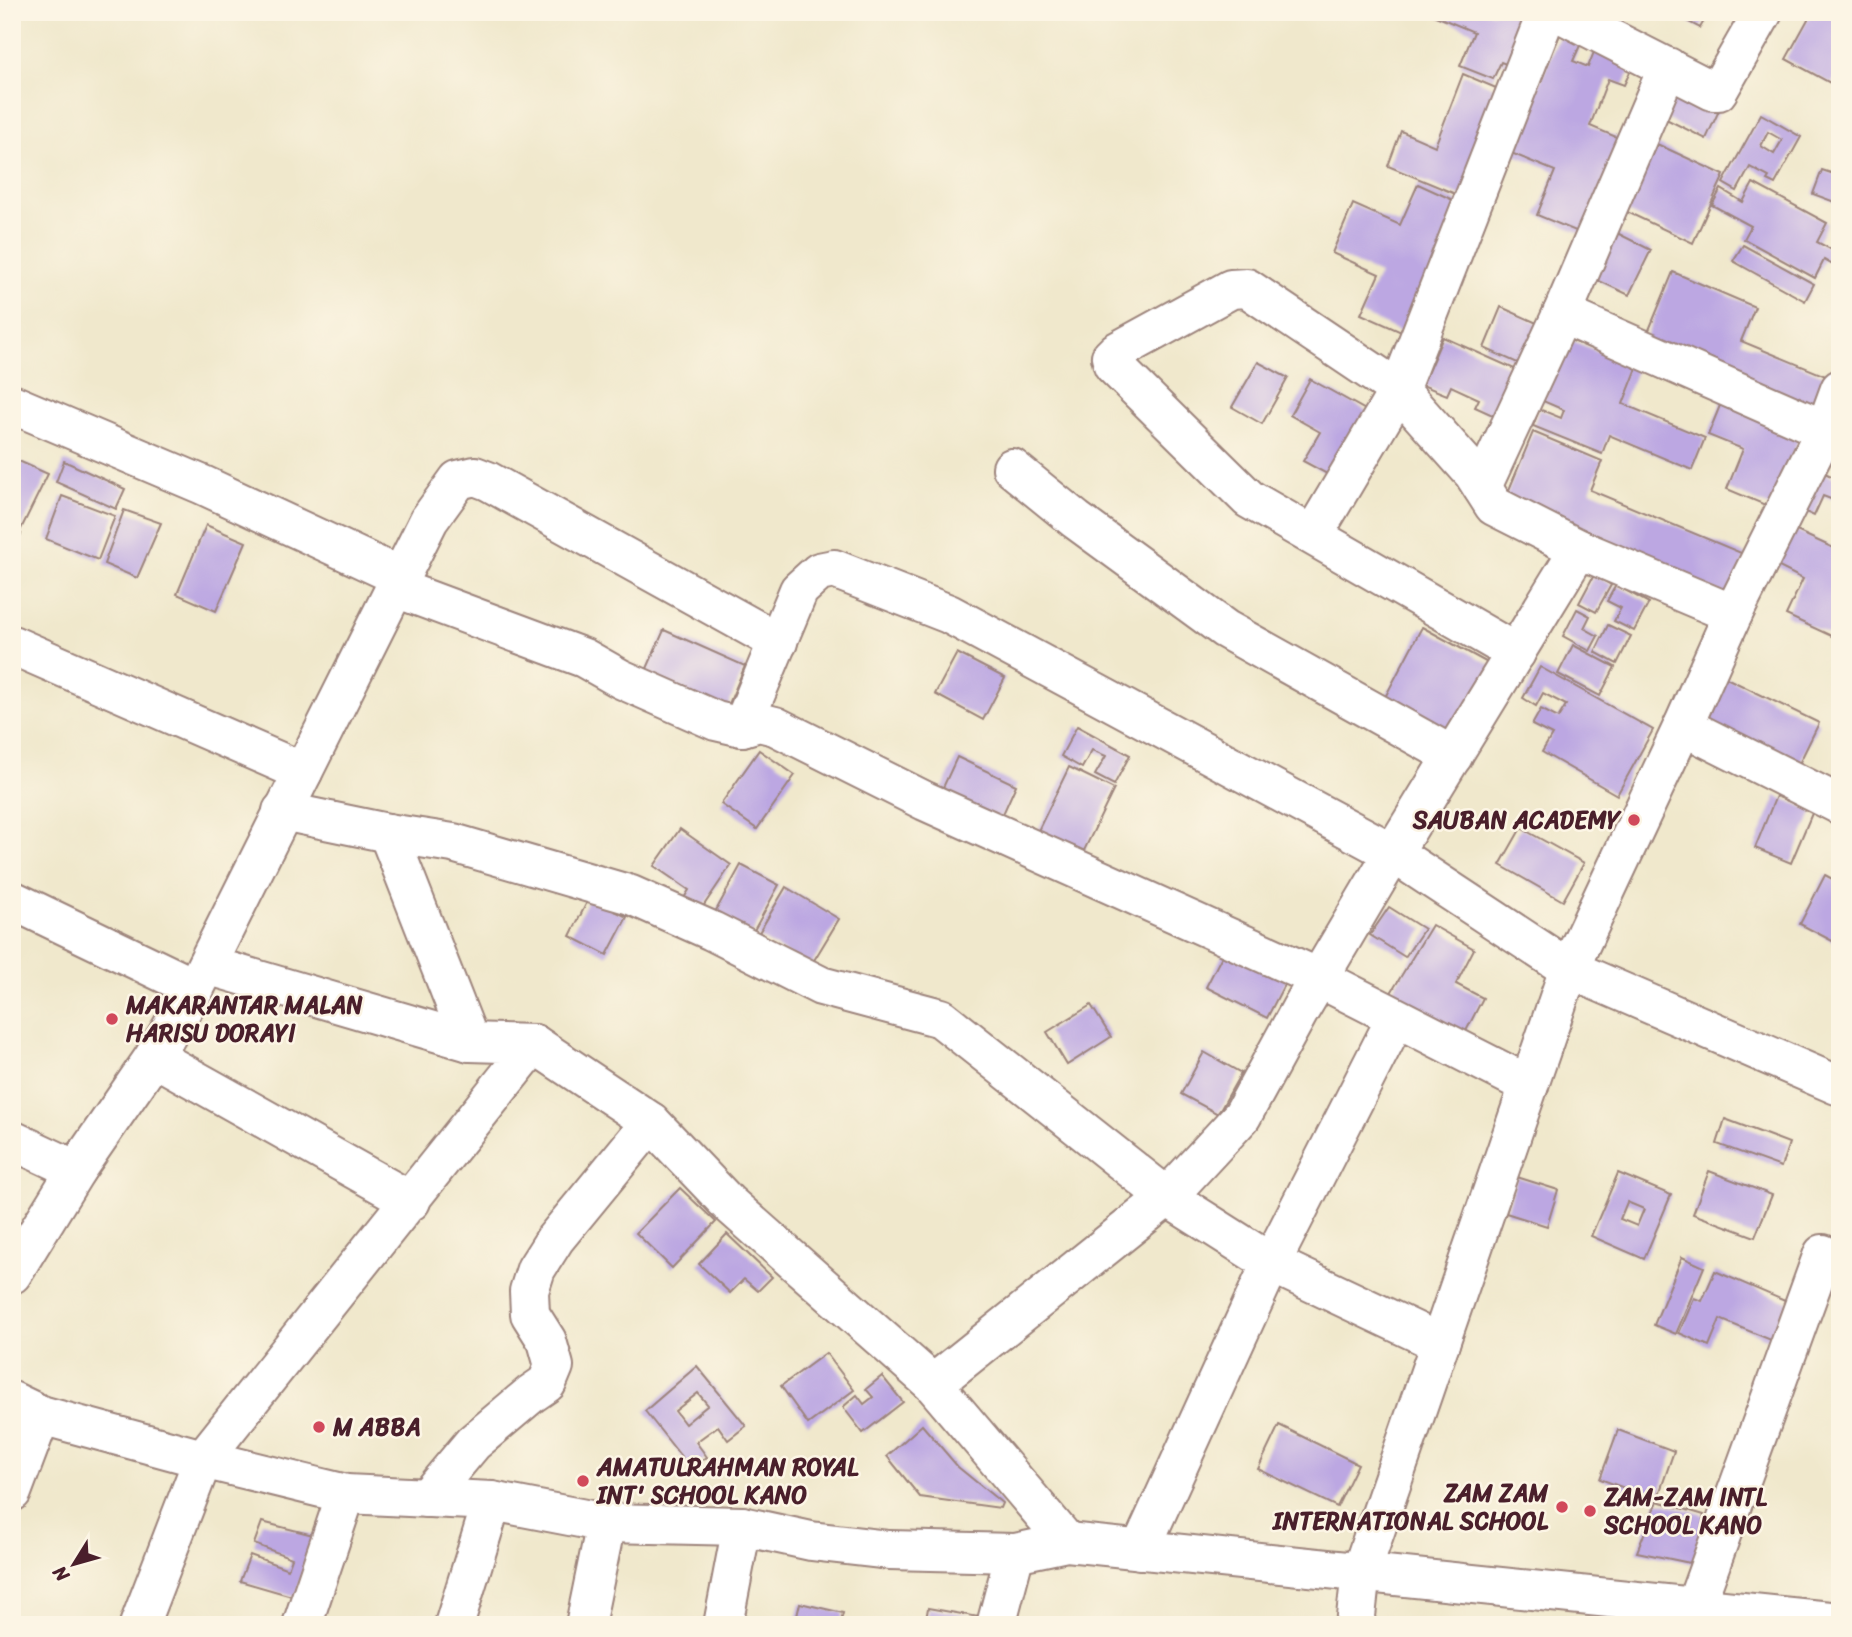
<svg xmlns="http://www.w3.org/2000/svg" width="1852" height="1637" font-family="Sriracha,sans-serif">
  <rect width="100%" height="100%" fill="#fcf5e5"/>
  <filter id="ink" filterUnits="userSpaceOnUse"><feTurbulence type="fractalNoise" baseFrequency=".0143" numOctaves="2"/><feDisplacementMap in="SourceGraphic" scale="14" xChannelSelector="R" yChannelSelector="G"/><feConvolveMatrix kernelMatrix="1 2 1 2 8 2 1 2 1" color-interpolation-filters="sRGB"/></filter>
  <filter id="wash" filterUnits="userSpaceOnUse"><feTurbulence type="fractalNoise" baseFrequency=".00686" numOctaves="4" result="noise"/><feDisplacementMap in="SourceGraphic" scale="28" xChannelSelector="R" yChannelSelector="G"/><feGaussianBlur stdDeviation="1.57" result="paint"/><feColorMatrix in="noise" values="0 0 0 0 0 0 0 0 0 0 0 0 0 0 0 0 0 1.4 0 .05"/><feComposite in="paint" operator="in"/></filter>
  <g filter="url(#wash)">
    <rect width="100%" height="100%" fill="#f0e8cc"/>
    <g id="blocks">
      <g fill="#bca7e2" fill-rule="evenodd">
        <path d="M 1426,12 L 1539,12 L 1516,68 L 1501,62 L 1493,79 L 1460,66 L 1474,32 Z"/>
        <path d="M 1670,12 L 1709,12 L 1700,28 Z"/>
        <path d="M 1812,12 L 1840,12 L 1840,70 L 1832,84 L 1786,59 Z"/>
        <path d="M 1561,32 L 1582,41 L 1573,61 L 1588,67 L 1596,47 L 1634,63 L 1624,85 L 1608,79 L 1590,126 L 1621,139 L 1583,234 L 1537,215 L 1555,171 L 1511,153 Z"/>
        <path d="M 1463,74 L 1508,93 L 1465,198 L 1388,166 L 1401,131 L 1435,146 Z"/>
        <path d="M 1679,83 L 1722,104 L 1706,139 L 1662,117 Z"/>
        <path d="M 1761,114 L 1801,137 L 1775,184 L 1767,180 L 1769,177 L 1750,167 L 1737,191 L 1723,183 ZM 1768,132 L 1782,140 L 1774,154 L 1761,146 Z"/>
        <path d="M 1657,144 L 1724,175 L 1693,243 L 1625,211 Z"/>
        <path d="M 1822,170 L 1840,176 L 1840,204 L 1813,194 Z"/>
        <path d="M 1753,183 L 1827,223 L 1817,242 L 1840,254 L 1838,268 L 1824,260 L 1815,278 L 1744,239 L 1751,226 L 1712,205 L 1721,189 L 1743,202 Z"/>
        <path d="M 1418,184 L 1464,205 L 1408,335 L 1361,314 L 1379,274 L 1332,253 L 1353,204 L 1400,225 Z"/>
        <path d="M 1615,232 L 1651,250 L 1629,295 L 1593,278 Z"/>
        <path d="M 1743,245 L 1814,284 L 1805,301 L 1733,261 Z"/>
        <path d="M 1673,272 L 1755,307 L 1741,341 L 1833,379 L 1819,415 L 1644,342 Z"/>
        <path d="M 1501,307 L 1548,328 L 1531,369 L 1484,348 Z"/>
        <path d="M 1443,337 L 1519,371 L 1499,418 L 1475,407 L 1479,399 L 1451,386 L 1447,395 L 1422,385 Z"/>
        <path d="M 1568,339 L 1637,368 L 1623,404 L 1705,438 L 1692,470 L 1609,435 L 1602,454 L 1533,426 L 1539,409 L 1561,418 L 1564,410 L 1543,401 Z"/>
        <path d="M 1258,362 L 1288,378 L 1262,424 L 1232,407 Z"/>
        <path d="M 1310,379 L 1376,416 L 1340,481 L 1303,461 L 1320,432 L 1290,415 Z"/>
        <path d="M 1723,398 L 1802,431 L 1770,507 L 1727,489 L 1743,449 L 1708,435 Z"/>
        <path d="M 1533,432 L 1602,461 L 1590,490 L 1746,555 L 1729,596 L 1608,545 L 1610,541 L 1578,527 L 1533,522 L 1539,507 L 1520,499 L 1501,509 Z"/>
        <path d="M 12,458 L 48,474 L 21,529 L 12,525 Z"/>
        <path d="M 64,461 L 125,489 L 116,509 L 56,482 Z"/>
        <path d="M 1816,469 L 1840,480 L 1840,508 L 1834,505 L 1836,501 L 1823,496 L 1814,516 L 1797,508 Z"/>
        <path d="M 62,496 L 115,516 L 98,560 L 46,539 Z"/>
        <path d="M 124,510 L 161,523 L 137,578 L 104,564 Z"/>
        <path d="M 206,525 L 246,542 L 216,611 L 177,594 Z"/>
        <path d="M 1788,527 L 1840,551 L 1840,640 L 1786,615 L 1803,579 L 1771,563 Z"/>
        <path d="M 12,530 L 21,534 L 12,550 Z"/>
        <path d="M 1594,575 L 1611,585 L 1596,612 L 1579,603 Z"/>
        <path d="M 1616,585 L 1649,603 L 1634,631 L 1614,621 L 1621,608 L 1607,601 Z"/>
        <path d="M 1577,609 L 1590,616 L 1584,628 L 1598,636 L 1590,651 L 1563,636 Z"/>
        <path d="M 1608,625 L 1631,636 L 1617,664 L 1595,652 Z"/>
        <path d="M 1422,627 L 1495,667 L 1455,740 L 1383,701 Z"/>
        <path d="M 664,630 L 745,666 L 723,718 L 641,682 Z"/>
        <path d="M 1573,645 L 1615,667 L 1600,696 L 1558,674 Z"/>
        <path d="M 957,653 L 1005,678 L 983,720 L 935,694 Z"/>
        <path d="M 1540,667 L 1653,730 L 1617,795 L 1542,752 L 1552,735 L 1532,725 L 1541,709 L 1558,718 L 1566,705 L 1543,693 L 1536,706 L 1523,698 Z"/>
        <path d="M 1718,674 L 1819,723 L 1795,772 L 1695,723 Z"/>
        <path d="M 1077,726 L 1130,755 L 1114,785 L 1095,775 L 1106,756 L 1092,750 L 1082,768 L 1061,756 Z"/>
        <path d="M 759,750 L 795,775 L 757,829 L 721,804 Z"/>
        <path d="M 957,757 L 1016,785 L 999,823 L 940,794 Z"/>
        <path d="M 1069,767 L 1114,789 L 1077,865 L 1032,843 Z"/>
        <path d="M 1776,796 L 1813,811 L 1791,863 L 1755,848 Z"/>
        <path d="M 1521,828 L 1584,863 L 1563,901 L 1500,865 Z"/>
        <path d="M 680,829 L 731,865 L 696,917 L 679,906 L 689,890 L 654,866 Z"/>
        <path d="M 741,865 L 779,885 L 752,934 L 714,914 Z"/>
        <path d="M 1825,875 L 1840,883 L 1840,945 L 1800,924 Z"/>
        <path d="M 786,887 L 839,919 L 810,967 L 757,936 Z"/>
        <path d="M 589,898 L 627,917 L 607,955 L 570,936 Z"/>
        <path d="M 1389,907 L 1424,929 L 1405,957 L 1370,935 Z"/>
        <path d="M 1432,925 L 1474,949 L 1456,984 L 1483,998 L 1464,1035 L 1389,996 Z"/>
        <path d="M 1226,948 L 1287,979 L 1267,1018 L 1206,987 Z"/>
        <path d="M 1091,1005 L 1111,1037 L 1067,1065 L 1047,1032 Z"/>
        <path d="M 1204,1052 L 1241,1073 L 1218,1114 L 1181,1094 Z"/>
        <path d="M 1725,1119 L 1789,1143 L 1781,1167 L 1717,1144 Z"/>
        <path d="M 1709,1171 L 1772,1195 L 1755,1237 L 1693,1214 Z"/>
        <path d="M 1618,1173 L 1671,1195 L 1644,1259 L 1591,1236 ZM 1627,1202 L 1644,1209 L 1637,1226 L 1620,1219 Z"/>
        <path d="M 1517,1177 L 1558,1190 L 1547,1226 L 1506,1213 Z"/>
        <path d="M 680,1188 L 716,1222 L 672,1268 L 636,1233 Z"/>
        <path d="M 727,1234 L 772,1277 L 758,1291 L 744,1279 L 730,1293 L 699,1264 Z"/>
        <path d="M 1682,1257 L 1704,1267 L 1676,1334 L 1654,1325 Z"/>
        <path d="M 1715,1271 L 1799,1307 L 1783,1345 L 1720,1319 L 1709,1346 L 1679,1333 L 1694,1298 L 1702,1301 Z"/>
        <path d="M 826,1353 L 854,1390 L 808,1424 L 781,1386 Z"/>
        <path d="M 697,1366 L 746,1426 L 728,1440 L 718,1426 L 696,1442 L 707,1457 L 691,1469 L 645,1411 ZM 698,1393 L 708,1405 L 685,1424 L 675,1411 Z"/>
        <path d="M 882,1376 L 903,1402 L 863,1433 L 843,1407 L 857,1395 L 864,1404 L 873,1397 L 866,1389 Z"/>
        <path d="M 922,1425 L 958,1467 L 1002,1503 L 1000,1508 L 920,1497 L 887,1456 Z"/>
        <path d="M 1279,1425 L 1358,1464 L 1337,1507 L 1258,1469 Z"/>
        <path d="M 1618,1430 L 1674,1451 L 1657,1500 L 1600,1479 Z"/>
        <path d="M 1657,1501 L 1704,1515 L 1695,1564 L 1637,1552 Z"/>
        <path d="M 262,1522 L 313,1535 L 295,1597 L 240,1581 L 250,1555 L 288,1569 L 292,1558 L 254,1544 Z"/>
        <path d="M 800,1603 L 843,1613 L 840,1625 L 795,1625 Z"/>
        <path d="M 928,1608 L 979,1617 L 978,1625 L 925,1625 Z"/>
      </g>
    </g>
  </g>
  <g filter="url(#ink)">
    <use href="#blocks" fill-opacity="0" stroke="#9d847c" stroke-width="2"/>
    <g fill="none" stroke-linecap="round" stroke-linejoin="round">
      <g stroke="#9d847c" stroke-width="42">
        <g id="street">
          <path d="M 1558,12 L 1713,91 L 1718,91 L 1763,12"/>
          <path d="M 1562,314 L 1825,430"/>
          <path d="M 12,404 L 203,485 L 401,577"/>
          <path d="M 1012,468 L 1076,520 L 1225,629 L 1453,756"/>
          <path d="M 1482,487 L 1562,314 L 1668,67"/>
          <path d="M 1313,535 L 1399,390 L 1547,12"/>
          <path d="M 396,588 L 584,658 L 621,679 L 716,721 L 742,727 L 759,722 L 775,726 L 925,801 L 1319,978 L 1529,1085"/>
          <path d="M 12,645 L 303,772"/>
          <path d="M 1516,653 L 1249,499 L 1113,365 L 1111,357 L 1116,352 L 1231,289 L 1247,288 L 1399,390 L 1473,473 L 1494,506 L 1579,549 L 1733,614"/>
          <path d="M 1683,726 L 1840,805"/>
          <path d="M 742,727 L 799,590 L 819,572 L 834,569 L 949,614 L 1393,853 L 1569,969 L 1837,1085"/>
          <path d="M 282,811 L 388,833 L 453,843 L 631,895 L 712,931 L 821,986 L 941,1018 L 1167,1197 L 1271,1263 L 1440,1343"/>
          <path d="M 388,833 L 470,1042"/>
          <path d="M 12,900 L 195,988"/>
          <path d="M 534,1044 L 651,1122 L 728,1203 L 933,1384 L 1067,1542"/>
          <path d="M 154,1057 L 411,1201"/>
          <path d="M 12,1140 L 76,1170"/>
          <path d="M 12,1274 L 76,1170 L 154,1057 L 195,988 L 429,520 L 458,480 L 475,476 L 488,481 L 778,642"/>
          <path d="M 933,1384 L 1167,1197 L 1242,1116 L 1300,1010 L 1393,853 L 1579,549"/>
          <path d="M 12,1401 L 41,1415 L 203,1459 L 534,1044 L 470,1042 L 207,965"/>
          <path d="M 12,1492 L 41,1415"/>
          <path d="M 427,1498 L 473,1443 L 531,1394 L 547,1383 L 554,1366 L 547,1341 L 530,1314 L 529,1291 L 536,1269 L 555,1239 L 651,1122"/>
          <path d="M 1140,1550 L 1271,1263 L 1396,1018"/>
          <path d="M 1695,1607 L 1823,1254"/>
          <path d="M 139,1625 L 203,1459 L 346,1494 L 492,1501 L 606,1523 L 742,1526 L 811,1541 L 889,1550 L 1015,1553 L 1067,1542 L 1840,1622"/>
          <path d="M 302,1625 L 346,1494"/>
          <path d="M 454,1625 L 492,1501"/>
          <path d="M 585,1625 L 606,1523"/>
          <path d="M 723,1625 L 742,1526"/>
          <path d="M 996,1625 L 1015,1553"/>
          <path d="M 1355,1625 L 1361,1572 L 1569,969 L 1683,726 L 1733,614 L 1825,430 L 1840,389"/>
        </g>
      </g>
      <use href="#street" stroke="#fff" stroke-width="38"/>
    </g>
  </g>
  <g fill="#d1495b" stroke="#fcf5e5" stroke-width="2.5">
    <circle cx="1634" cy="820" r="7"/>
    <circle cx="112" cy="1019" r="7"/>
    <circle cx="319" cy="1427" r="7"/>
    <circle cx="583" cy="1481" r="7"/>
    <circle cx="1562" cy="1507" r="7"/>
    <circle cx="1590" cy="1511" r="7"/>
  </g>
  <g text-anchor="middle" stroke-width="5" stroke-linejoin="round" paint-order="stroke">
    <g font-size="24" font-weight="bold" fill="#4a1f2b" stroke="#fcf5e5" text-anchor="start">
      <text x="1620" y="828" text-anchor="end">SAUBAN ACADEMY</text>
      <text x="126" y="1013">MAKARANTAR MALAN<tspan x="126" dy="28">HARISU DORAYI</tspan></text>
      <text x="333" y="1435">M ABBA</text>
      <text x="597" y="1475">AMATULRAHMAN ROYAL<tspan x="597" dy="28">INT' SCHOOL KANO</tspan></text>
      <text x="1548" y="1501" text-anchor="end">ZAM ZAM<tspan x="1548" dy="28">INTERNATIONAL SCHOOL</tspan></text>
      <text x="1604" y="1505">ZAM-ZAM INTL<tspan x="1604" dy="28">SCHOOL KANO</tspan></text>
    </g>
  </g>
  <rect width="1852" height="1637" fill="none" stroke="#fcf5e5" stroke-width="42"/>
  <g transform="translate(74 1564) rotate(233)" stroke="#fcf5e5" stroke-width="5" paint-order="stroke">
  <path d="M0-5L12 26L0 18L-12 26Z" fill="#4a1f2b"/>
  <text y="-10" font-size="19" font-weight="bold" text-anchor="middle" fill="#4a1f2b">N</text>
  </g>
</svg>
